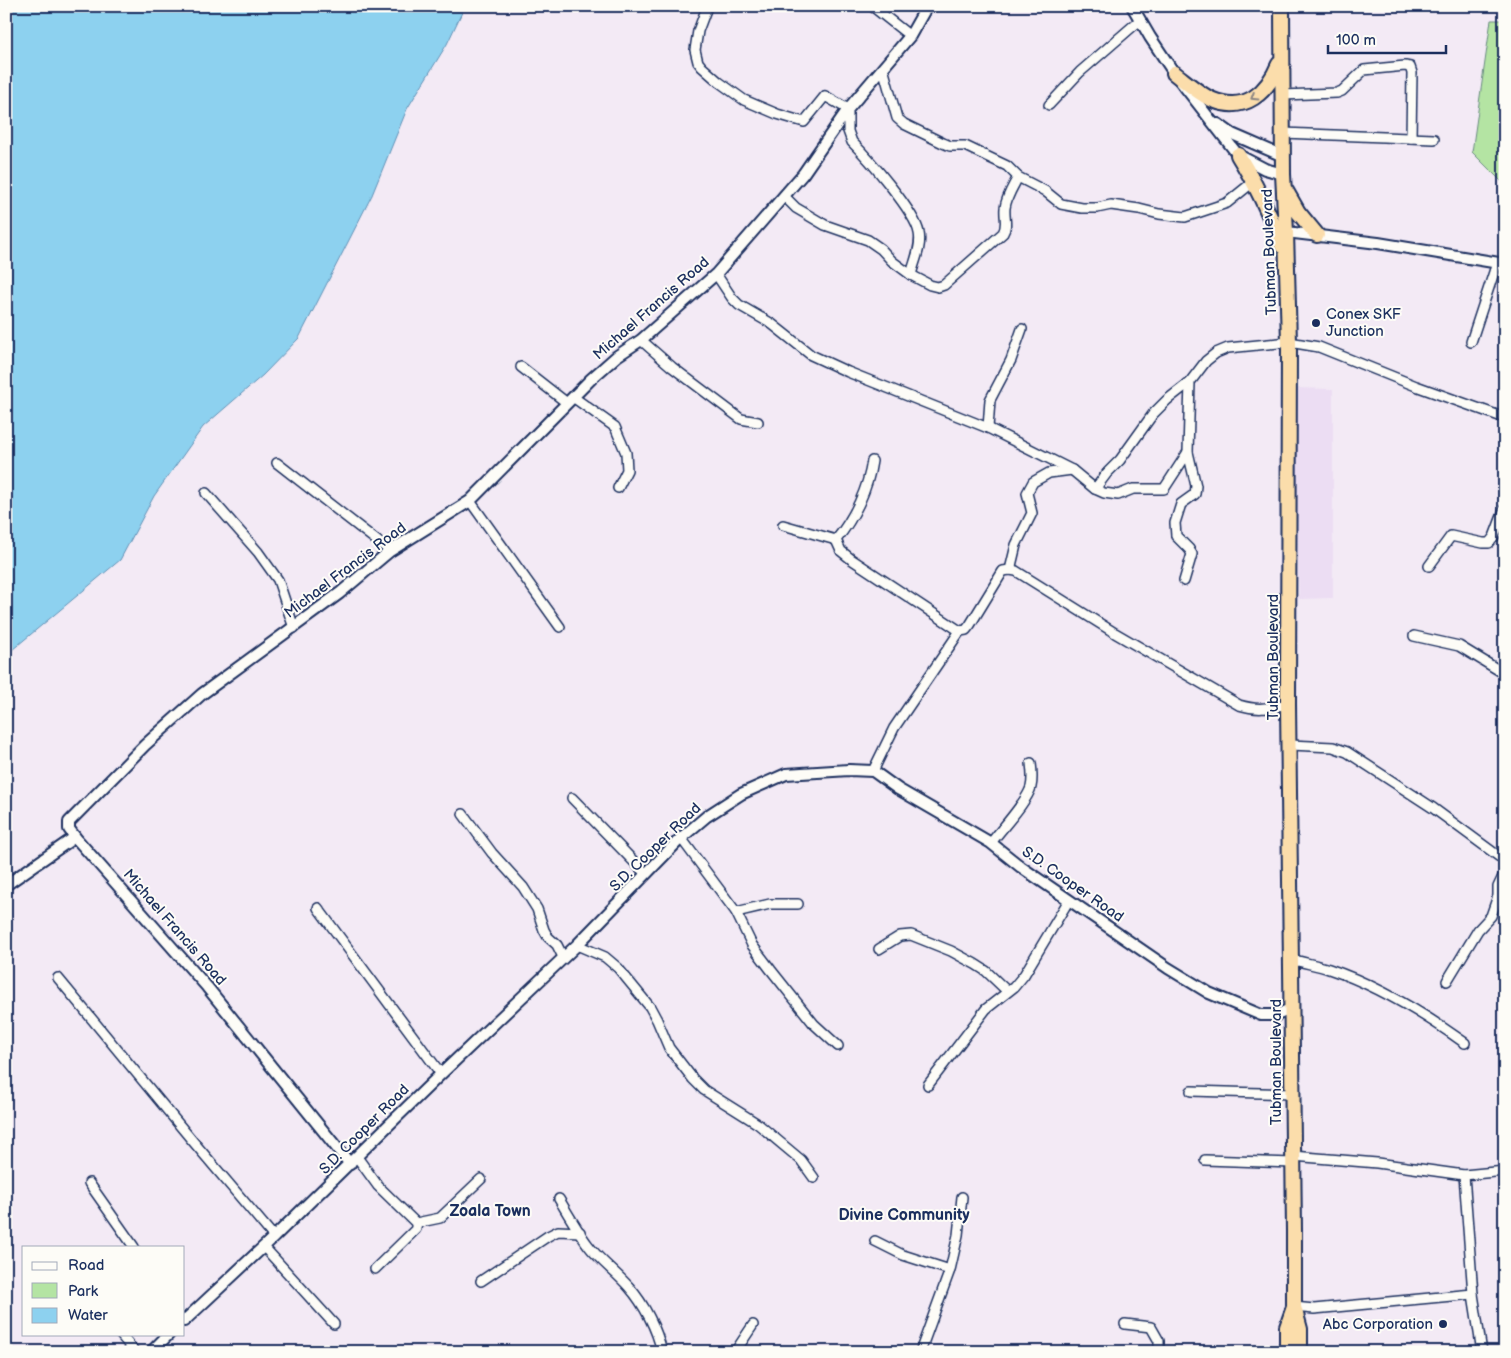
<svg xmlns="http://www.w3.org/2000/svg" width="1511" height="1358" font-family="'Balsamiq Sans',sans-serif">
  <rect width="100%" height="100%" fill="#f3eaf5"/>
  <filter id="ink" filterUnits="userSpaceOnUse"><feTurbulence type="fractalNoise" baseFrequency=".02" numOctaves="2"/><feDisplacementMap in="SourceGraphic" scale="10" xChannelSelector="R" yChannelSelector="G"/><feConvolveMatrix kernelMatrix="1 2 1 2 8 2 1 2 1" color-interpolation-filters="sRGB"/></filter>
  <g filter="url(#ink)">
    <path fill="#ecddf3" d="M 1294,388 L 1333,389 L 1333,598 L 1299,599 Z"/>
    <path fill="#b4e4a3" stroke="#688a80" d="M 1491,20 L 1505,20 L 1505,185 L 1472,152 Z"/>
    <path fill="#8dd1ef" stroke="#5f90b5" d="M 6,6 L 465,6 L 447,44 L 407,109 L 372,195 L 299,338 L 263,375 L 203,427 L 154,496 L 120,560 L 6,655 Z"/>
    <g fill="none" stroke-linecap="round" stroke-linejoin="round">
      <g stroke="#1b2f5e" stroke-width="12">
        <g id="minor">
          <path d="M 872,6 L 910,36"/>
          <path d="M 707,7 L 698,31 L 695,50 L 698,62 L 702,67 L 719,82 L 744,100 L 777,114 L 804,122 L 825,96 L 848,109 L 848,131 L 852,142 C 868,158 916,213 919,233 C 922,246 914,262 911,275"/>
          <path d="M 883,68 L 897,118 L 904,124 L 943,143 L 950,146 L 965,146 L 1007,166 L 1018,177 L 1045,191 L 1061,204 L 1082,208 L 1097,208 L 1111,205 L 1139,209 L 1159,214 L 1185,217 L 1227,203 L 1253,182"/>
          <path d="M 1282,95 L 1337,93 L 1342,91 L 1364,70 L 1405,66 L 1410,67 L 1412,73 L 1411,138"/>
          <path d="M 1049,105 L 1080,72 L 1140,20"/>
          <path d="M 1283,133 L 1434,139"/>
          <path d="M 784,196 L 796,208 L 825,225 L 868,240 L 881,249 L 892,261 L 911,275 L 930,285 L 938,287 L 944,285 L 1003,233 C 1008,225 1004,218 1005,208 C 1006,197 1013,187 1018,177"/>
          <path d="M 716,274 L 732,298 L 739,305 L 772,324 L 811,355 L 848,372 L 988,428 L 1072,470 L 1095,489 L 1104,493 L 1118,495 L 1133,489 L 1164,489 L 1188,452"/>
          <path d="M 641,340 L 672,367 L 741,419 L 758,422"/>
          <path d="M 1471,342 L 1497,263"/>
          <path d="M 521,367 L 567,403"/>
          <path d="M 573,397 L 615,427 L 626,453 L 627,470 L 618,488"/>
          <path d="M 988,428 L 990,400 L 1011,360 L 1022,329"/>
          <path d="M 277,463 L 390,551"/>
          <path d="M 1095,489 L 1107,473 L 1120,460 L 1153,414 L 1167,400 L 1190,382"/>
          <path d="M 206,493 L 258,552 L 278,580 L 294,628"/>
          <path d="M 470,501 L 560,627"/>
          <path d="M 783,525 L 836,540 L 841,551 L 851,559 L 960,631"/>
          <path d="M 836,540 C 854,518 868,489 872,461"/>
          <path d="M 1429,566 L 1451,536 L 1483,543 L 1489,543 L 1494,537 L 1505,508"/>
          <path d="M 1010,570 L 1016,545 L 1032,513 L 1027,493 L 1033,482 L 1049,473 L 1072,470"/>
          <path d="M 1184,581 L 1192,554 L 1189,549 L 1176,536 L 1175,523 L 1181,504 L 1195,494 L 1196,486 L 1188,452 L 1190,382 L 1206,361 L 1216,353 L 1228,348 L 1289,342 L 1319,347 L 1416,386 L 1505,418"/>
          <path d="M 1414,636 L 1459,646 L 1505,674"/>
          <path d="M 1290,745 L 1333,747 L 1347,752 L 1433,808 L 1505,861"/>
          <path d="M 873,771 L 894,728 L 960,631 L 966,630 L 970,625 L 1003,571 L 1010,570 L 1016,571 L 1115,633 L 1239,705 C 1259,711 1269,708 1288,704"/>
          <path d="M 572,798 L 646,874"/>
          <path d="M 463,814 L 492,853 L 523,887 L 537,909 L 544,930 L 548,937 L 557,945 L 563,957"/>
          <path d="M 681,838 L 736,912 L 752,945 L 771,970 L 814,1024 L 838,1046"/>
          <path d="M 991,843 C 1001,829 1027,802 1031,787 C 1033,779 1032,771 1031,763"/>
          <path d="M 318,908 L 441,1074"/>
          <path d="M 736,912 L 770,904 L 798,904"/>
          <path d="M 577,945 L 605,957 L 618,968 L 650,1007 L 657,1020 L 669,1048 L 693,1079 L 704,1090 L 758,1124 L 801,1160 L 814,1178"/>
          <path d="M 879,949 L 900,936 L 911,935 L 951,951 L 975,964 L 986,971 L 1007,991"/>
          <path d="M 1291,959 C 1304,963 1317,965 1329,969 C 1377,985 1423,1013 1465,1043"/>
          <path d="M 58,978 L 191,1139 L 274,1237"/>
          <path d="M 1447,981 L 1478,930 L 1491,916 L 1498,896 L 1498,887 L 1505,872"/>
          <path d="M 928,1085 L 986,1009 L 1014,987 L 1024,975 L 1069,900"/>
          <path d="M 1191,1091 L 1293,1094"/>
          <path d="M 1293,1156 L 1377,1163 L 1464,1175 L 1505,1171"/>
          <path d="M 357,1157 L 378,1186 L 416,1223 L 416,1229 L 375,1269"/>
          <path d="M 1205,1160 L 1293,1163"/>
          <path d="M 1464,1175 L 1473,1294 L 1482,1352"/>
          <path d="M 89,1183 L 134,1247"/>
          <path d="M 559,1199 C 568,1214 577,1230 588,1245 C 600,1261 616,1272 629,1287 C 644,1304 657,1329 662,1352"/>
          <path d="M 416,1223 L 440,1218 L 481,1179"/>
          <path d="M 875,1241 L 903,1255 L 950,1270"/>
          <path d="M 264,1247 L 334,1324"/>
          <path d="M 481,1281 L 548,1236 L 558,1231 L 580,1232"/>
          <path d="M 1294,1307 L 1314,1309 L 1473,1294"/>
          <path d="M 1125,1324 L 1151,1327 L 1159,1341 L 1159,1352"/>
          <path d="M 120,1334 L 135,1352"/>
          <path d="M 735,1352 L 753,1325"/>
          <path d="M 920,1352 L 950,1270 L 958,1235 L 962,1197"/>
        </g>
      </g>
      <g stroke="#1b2f5e" stroke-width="14">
        <g id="tertiary">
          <path d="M 1132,6 L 1150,37 L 1174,73 L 1238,155 L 1265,169 L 1283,174"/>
          <path d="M 1218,124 L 1232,134 L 1283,156"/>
          <path d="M 1286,232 L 1378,243 L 1505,264"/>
          <path d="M 6,885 L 75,837"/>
          <path d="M 350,1164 L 207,987 L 75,837 L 69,829 L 69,822 L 145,745 L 202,694 L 340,593 L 390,551 L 470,501 L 591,379 L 617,356 L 641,340 L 716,274 L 803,174 L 848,109 L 910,36 L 927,6"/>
          <path d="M 184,1321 L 274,1237 L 441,1074 L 577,945 L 681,838 L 707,816 L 741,794 L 786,774 L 849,770 L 873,771 L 898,789 L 991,843 L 1021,867 L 1069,900 L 1168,968 L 1209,993 L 1261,1015 L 1277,1015 L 1292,1008"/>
          <path d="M 151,1352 L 169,1334"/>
        </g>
      </g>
      <g stroke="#1b2f5e" stroke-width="18">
        <g id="trunk">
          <path d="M 1282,6 L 1283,174 L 1286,232 L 1289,342 L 1288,704 L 1294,1230 L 1294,1307 L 1300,1329 L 1300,1352"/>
          <path d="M 1174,73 C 1185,81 1200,95 1213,100 C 1245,113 1267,93 1279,64"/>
          <path d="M 1238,155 C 1256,184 1270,215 1282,246"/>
          <path d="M 1286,191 L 1298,212 L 1317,235"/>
          <path d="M 1287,1352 L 1287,1327 L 1294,1307"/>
        </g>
      </g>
      <use href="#minor" stroke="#fdfcf7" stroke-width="9"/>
      <use href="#tertiary" stroke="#fdfcf7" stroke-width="10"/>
      <use href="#trunk" stroke="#fbddab" stroke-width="14"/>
    </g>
    <defs><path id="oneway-chevron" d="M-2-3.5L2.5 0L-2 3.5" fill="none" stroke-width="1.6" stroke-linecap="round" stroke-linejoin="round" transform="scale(1.25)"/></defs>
    <use stroke="#8b8684" href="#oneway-chevron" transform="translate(1254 97) rotate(148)"/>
  </g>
  <g fill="#1b2f5e" stroke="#fdfcf7" stroke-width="2">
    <circle cx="1316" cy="323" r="5"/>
    <circle cx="1443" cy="1324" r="5"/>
  </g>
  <g text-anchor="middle" stroke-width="4" stroke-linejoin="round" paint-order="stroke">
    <g font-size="15" fill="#1b2f5e" stroke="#fdfcf7">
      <text transform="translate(1269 252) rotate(-92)" y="5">Tubman Boulevard</text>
      <text transform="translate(651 308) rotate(-41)" y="5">Michael Francis Road</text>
      <text transform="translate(345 570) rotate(-37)" y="5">Michael Francis Road</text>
      <text transform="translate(1273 657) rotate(-90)" y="5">Tubman Boulevard</text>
      <text transform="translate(655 847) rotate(-44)" y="5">S.D. Cooper Road</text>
      <text transform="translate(1073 884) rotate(35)" y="5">S.D. Cooper Road</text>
      <text transform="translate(175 927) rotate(49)" y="5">Michael Francis Road</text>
      <text transform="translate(1276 1062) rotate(-90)" y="5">Tubman Boulevard</text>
      <text transform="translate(364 1129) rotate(-45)" y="5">S.D. Cooper Road</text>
    </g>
    <g font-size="15" fill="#1b2f5e" stroke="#fdfcf7" text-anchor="start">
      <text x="1326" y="319">Conex SKF<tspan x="1326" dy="17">Junction</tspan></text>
      <text x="1433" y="1329" text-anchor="end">Abc Corporation</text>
    </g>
    <g font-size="16" font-weight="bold" fill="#1b2f5e" stroke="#fdfcf7">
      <text x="490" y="1216">Zoala Town</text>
      <text x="904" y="1220">Divine Community</text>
    </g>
  </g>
  <rect width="1511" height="1358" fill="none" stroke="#fdfcf7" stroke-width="25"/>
  <rect x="12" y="12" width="1486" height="1333" fill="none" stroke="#1b2f5e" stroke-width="2" filter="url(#ink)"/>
  <rect x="22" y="1246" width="162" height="90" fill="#fdfcf7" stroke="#a3aaba"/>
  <rect x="32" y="1262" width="25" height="8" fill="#fdfcf7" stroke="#a3aaba"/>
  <text x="68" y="1270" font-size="15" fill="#1b2f5e">Road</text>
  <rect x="32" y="1283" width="25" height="15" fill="#b4e4a3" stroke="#a3aaba"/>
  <text x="68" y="1296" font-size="15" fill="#1b2f5e">Park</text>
  <rect x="32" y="1308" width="25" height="15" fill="#8dd1ef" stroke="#a3aaba"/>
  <text x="68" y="1320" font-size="15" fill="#1b2f5e">Water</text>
  <path d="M1328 45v8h118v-8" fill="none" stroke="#1b2f5e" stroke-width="2.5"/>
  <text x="1336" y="45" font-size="15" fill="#1b2f5e" stroke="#fdfcf7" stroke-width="4" paint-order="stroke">100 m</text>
</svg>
